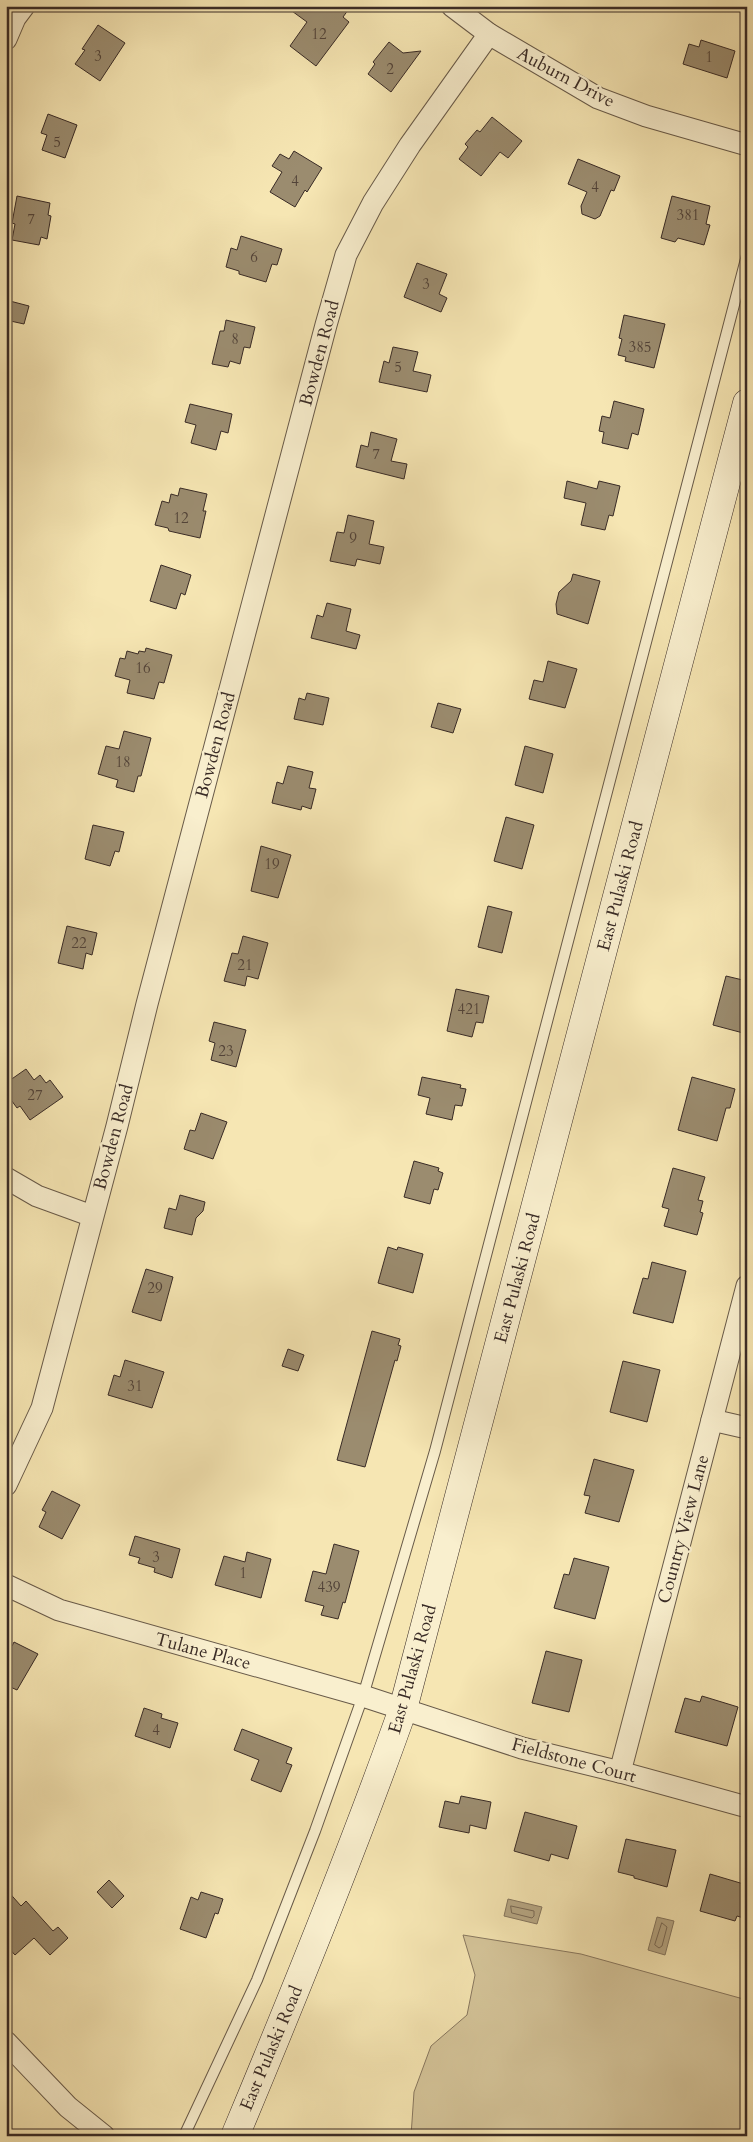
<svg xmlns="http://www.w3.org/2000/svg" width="753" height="2142" font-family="Cardo,serif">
  <rect width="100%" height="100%" fill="#f6e6b3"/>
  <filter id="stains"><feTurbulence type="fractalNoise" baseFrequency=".004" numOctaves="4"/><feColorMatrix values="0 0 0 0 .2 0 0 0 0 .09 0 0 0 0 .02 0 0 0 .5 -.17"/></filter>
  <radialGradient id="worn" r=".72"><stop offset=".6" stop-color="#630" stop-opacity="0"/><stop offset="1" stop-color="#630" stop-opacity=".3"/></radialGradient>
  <path fill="#d6c69b" stroke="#887860" d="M 463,1935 L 581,1954 L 747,2000 L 747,2136 L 411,2136 L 414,2092 L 431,2046 L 467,2015 L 475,1975 Z"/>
  <g fill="#b6a683" stroke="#84755e">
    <path d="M 508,1899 L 542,1907 L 537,1924 L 504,1916 Z"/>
    <path d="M 657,1917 L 674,1921 L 665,1955 L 648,1950 Z"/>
  </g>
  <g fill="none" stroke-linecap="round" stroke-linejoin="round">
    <g stroke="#786854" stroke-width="1">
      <path d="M 511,1906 L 534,1911 L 534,1916 L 532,1918 L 512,1913 Z"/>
      <path d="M 662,1923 L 667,1927 L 662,1946 L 659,1948 L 655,1945 Z"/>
    </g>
  </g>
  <g fill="#9b8c6f" stroke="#392b26">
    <path d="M 285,6 L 351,6 L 343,17 L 349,22 L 316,66 L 290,46 L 307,22 Z"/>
    <path d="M 98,25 L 125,43 L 100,81 L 75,64 L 85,50 L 82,49 Z"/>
    <path d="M 701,40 L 735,51 L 727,78 L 683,64 L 689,44 L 699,47 Z"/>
    <path d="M 389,42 L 403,53 L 421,51 L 391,92 L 368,74 L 375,64 L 373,62 Z"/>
    <path d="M 48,114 L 77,125 L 65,158 L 42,150 L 47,135 L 41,133 Z"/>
    <path d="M 492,117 L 522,141 L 508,158 L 500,152 L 481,176 L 459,159 L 468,147 L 465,144 L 477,130 L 480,132 Z"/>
    <path d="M 294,151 L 322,168 L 307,192 L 305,190 L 295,207 L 270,192 L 282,172 L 272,166 L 280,154 L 289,159 Z"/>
    <path d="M 578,159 L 620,176 L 614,191 L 611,190 L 600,216 L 595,219 L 582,214 L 581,206 L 587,192 L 568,184 Z"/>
    <path d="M 17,196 L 50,203 L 48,215 L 51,216 L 47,239 L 41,237 L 39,245 L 12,240 L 15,224 L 12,223 Z"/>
    <path d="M 672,196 L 710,206 L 706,224 L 710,225 L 704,245 L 678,238 L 675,242 L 661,238 Z"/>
    <path d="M 241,236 L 282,249 L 277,265 L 272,264 L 266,282 L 239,274 L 239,271 L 226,267 L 231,248 L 237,250 Z"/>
    <path d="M 417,263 L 447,274 L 439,294 L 447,298 L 441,312 L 404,297 Z"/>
    <path d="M 6,300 L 29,306 L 24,324 L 6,320 Z"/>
    <path d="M 624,315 L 665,324 L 654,368 L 625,361 L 626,357 L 618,355 L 622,339 L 619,338 Z"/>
    <path d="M 226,320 L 255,327 L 250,348 L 244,347 L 240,364 L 230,361 L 228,367 L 212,364 L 220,331 L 224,331 Z"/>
    <path d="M 393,347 L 418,352 L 413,371 L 431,375 L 427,392 L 379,382 L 384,361 L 389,363 Z"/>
    <path d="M 614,401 L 644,409 L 638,435 L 632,433 L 628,449 L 602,443 L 604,432 L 599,431 L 602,416 L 610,418 Z"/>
    <path d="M 190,404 L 232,414 L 228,433 L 221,431 L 216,450 L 191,443 L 196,425 L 185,422 Z"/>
    <path d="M 371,432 L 397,439 L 391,461 L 407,464 L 404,479 L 356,467 L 361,445 L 368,447 Z"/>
    <path d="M 567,481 L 597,489 L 599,481 L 620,486 L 613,516 L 609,515 L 605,530 L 581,525 L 586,503 L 564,498 Z"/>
    <path d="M 180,488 L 207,494 L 203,511 L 206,511 L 200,538 L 169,531 L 168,528 L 155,525 L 162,501 L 169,503 L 171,494 L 178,496 Z"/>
    <path d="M 348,515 L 374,521 L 369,544 L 384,547 L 380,564 L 357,559 L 355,566 L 330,561 L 337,532 L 344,533 Z"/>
    <path d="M 161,565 L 191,575 L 185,595 L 181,593 L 176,609 L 150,601 Z"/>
    <path d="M 573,574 L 600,581 L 588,624 L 557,614 L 556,604 L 559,592 L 571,581 Z"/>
    <path d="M 327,603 L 351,609 L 346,631 L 360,635 L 356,649 L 311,638 L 317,615 L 323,617 Z"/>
    <path d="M 146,648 L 172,655 L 164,683 L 159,682 L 154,699 L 127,693 L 130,680 L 115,676 L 120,658 L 125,659 L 127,651 L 138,654 L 139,651 L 145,652 Z"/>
    <path d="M 548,661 L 577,669 L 565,708 L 529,699 L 534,680 L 543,682 Z"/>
    <path d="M 307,693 L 329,698 L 323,725 L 294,719 L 299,698 L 305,700 Z"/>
    <path d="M 438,703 L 461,709 L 453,733 L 431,727 Z"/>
    <path d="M 124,731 L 151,738 L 141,776 L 138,776 L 134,792 L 116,787 L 118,780 L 98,774 L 106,746 L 119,749 Z"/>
    <path d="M 525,746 L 553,754 L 543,793 L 515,785 Z"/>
    <path d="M 288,766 L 313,772 L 309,788 L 316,789 L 311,809 L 302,806 L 301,810 L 272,803 L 277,782 L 283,784 Z"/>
    <path d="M 506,817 L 534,825 L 522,869 L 494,861 Z"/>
    <path d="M 93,825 L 124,832 L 119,852 L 115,851 L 110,866 L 85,859 Z"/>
    <path d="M 261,846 L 291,855 L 278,898 L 251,891 Z"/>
    <path d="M 488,906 L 512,912 L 502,953 L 478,947 Z"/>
    <path d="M 67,926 L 97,933 L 92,955 L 86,953 L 83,969 L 58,963 Z"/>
    <path d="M 243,936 L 268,943 L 258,979 L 247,976 L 245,986 L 224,981 L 232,953 L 238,954 Z"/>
    <path d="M 726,976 L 747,981 L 747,1034 L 713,1025 Z"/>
    <path d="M 456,989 L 489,996 L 483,1023 L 476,1022 L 472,1037 L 447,1031 Z"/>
    <path d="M 214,1022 L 246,1030 L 236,1067 L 211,1060 L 215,1043 L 209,1041 Z"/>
    <path d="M 26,1069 L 34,1080 L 40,1075 L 46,1083 L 50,1080 L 63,1097 L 30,1120 L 20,1106 L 17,1108 L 6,1093 L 6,1083 Z"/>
    <path d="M 422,1077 L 461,1085 L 460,1088 L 466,1089 L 462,1106 L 455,1105 L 452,1120 L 426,1114 L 430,1098 L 418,1095 Z"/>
    <path d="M 692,1077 L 735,1089 L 730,1108 L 726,1108 L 717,1141 L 678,1130 Z"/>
    <path d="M 201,1113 L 227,1122 L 213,1159 L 184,1149 L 190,1130 L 195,1131 Z"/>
    <path d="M 414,1161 L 439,1168 L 438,1171 L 443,1173 L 438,1190 L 434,1189 L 430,1204 L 404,1197 Z"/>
    <path d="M 673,1168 L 705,1177 L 698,1200 L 703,1201 L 700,1212 L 703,1213 L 697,1235 L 664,1226 L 669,1209 L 662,1207 Z"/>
    <path d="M 180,1195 L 205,1202 L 203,1211 L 196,1218 L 192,1235 L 164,1228 L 169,1208 L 176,1210 Z"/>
    <path d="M 388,1247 L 397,1250 L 398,1247 L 423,1254 L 413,1293 L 378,1283 Z"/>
    <path d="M 652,1262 L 686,1271 L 673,1323 L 633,1313 L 643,1278 L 648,1279 Z"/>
    <path d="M 146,1269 L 173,1277 L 161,1321 L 132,1312 Z"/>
    <path d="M 372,1331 L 400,1339 L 398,1345 L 401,1346 L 397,1361 L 395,1360 L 365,1467 L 337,1460 Z"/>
    <path d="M 288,1349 L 304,1355 L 298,1371 L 282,1366 Z"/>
    <path d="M 125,1360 L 164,1372 L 152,1408 L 108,1395 L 114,1375 L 120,1377 Z"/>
    <path d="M 623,1361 L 660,1370 L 647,1422 L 610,1412 Z"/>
    <path d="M 594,1459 L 634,1470 L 619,1522 L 585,1513 L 590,1496 L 584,1495 Z"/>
    <path d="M 52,1491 L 80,1505 L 62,1539 L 39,1527 L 46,1512 L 42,1510 Z"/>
    <path d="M 135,1536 L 180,1549 L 172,1578 L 154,1572 L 155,1568 L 138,1563 L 140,1558 L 129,1555 Z"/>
    <path d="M 334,1544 L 359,1551 L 345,1603 L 343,1602 L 338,1619 L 321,1615 L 324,1606 L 305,1601 L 313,1571 L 326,1574 Z"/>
    <path d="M 247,1552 L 271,1559 L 261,1598 L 215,1585 L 224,1556 L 245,1562 Z"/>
    <path d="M 574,1558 L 609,1567 L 595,1619 L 554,1608 L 564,1574 L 569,1575 Z"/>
    <path d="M 14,1642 L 38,1654 L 17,1690 L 6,1685 L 6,1644 L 12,1646 Z"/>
    <path d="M 546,1651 L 582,1660 L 569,1712 L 532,1703 Z"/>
    <path d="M 702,1696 L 738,1707 L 727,1746 L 675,1732 L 685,1698 L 700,1702 Z"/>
    <path d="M 144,1708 L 162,1714 L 161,1718 L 178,1723 L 170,1748 L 135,1736 Z"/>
    <path d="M 242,1729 L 292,1748 L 286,1763 L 292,1765 L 281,1792 L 251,1780 L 259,1760 L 234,1750 Z"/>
    <path d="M 461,1796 L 491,1802 L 486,1829 L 470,1825 L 469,1833 L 439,1827 L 445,1801 L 459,1804 Z"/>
    <path d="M 525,1812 L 577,1826 L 568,1859 L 551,1854 L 549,1861 L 514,1851 Z"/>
    <path d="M 626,1839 L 676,1850 L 667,1887 L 634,1878 L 634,1876 L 618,1872 Z"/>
    <path d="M 710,1874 L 747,1885 L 747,1919 L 737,1916 L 735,1921 L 700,1911 Z"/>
    <path d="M 109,1880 L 124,1896 L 112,1908 L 97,1892 Z"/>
    <path d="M 6,1889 L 21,1906 L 26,1901 L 53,1931 L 58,1927 L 68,1938 L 50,1955 L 34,1938 L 15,1955 L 6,1945 Z"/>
    <path d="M 201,1892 L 223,1899 L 218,1914 L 215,1913 L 206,1938 L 180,1929 L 191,1897 L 198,1900 Z"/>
  </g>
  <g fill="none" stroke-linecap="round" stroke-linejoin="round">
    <g stroke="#685a49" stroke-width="12">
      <path id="service" d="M 184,2136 L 257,1980 L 315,1831 L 363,1696 L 435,1451 L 747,255"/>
    </g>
    <g stroke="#685a49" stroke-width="23">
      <g id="minor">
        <path d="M 452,6 L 489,34 L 598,98 L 646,116 L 747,145"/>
        <path d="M 6,39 L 15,18 L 24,6"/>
        <path d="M 6,1178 L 37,1196 L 92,1216"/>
        <path d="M 712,1420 L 747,1428"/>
        <path d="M 6,1485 L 42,1408 L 117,1126 L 147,1004 L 326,325 L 346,255 L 373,203 L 410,145 L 489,34"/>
        <path d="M 6,1585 L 59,1610 L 363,1696 L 522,1748 L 620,1772 L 747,1807"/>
        <path d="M 620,1772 L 747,1286"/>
        <path d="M 6,2042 L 68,2107 L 104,2136"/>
      </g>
    </g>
    <g stroke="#392b26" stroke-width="29">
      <path id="secondary" d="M 235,2136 C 294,1995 352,1853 403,1709 L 747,403"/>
    </g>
    <use href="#service" stroke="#f9efce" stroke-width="10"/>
    <use href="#minor" stroke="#f9efce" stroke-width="21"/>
    <use href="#secondary" stroke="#f9efce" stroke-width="28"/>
  </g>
  <g text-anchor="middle" stroke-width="5" stroke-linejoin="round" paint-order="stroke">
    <g font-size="15" fill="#524338">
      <text x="319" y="39">12</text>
      <text x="98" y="61">3</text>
      <text x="709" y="62">1</text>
      <text x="390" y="74">2</text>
      <text x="57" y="147">5</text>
      <text x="295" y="186">4</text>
      <text x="595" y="192">4</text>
      <text x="688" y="220">381</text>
      <text x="31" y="224">7</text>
      <text x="254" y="262">6</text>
      <text x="426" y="289">3</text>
      <text x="235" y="344">8</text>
      <text x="640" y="352">385</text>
      <text x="398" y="372">5</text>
      <text x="376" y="459">7</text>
      <text x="181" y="523">12</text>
      <text x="353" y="543">9</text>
      <text x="143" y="673">16</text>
      <text x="123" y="767">18</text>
      <text x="272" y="869">19</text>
      <text x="79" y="948">22</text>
      <text x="245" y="970">21</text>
      <text x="469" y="1014">421</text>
      <text x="226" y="1056">23</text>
      <text x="35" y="1100">27</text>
      <text x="155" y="1293">29</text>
      <text x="135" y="1391">31</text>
      <text x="156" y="1562">3</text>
      <text x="243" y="1578">1</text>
      <text x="329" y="1592">439</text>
      <text x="156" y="1735">4</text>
    </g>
    <g font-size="18" fill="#392b26" stroke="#f9efce">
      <text transform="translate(566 77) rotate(28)" y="6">Auburn Drive</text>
      <text transform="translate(319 353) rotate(-75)" y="6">Bowden Road</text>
      <text transform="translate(215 745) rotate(-75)" y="6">Bowden Road</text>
      <text transform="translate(620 886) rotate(-75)" y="6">East Pulaski Road</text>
      <text transform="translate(113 1137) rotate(-75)" y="6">Bowden Road</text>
      <text transform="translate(517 1278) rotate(-75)" y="6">East Pulaski Road</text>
      <text transform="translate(683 1529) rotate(-75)" y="6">Country View Lane</text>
      <text transform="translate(203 1651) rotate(15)" y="6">Tulane Place</text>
      <text transform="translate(412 1669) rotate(-74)" y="6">East Pulaski Road</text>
      <text transform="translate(574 1760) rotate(15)" y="6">Fieldstone Court</text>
      <text transform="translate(271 2048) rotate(-67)" y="6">East Pulaski Road</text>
    </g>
  </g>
  <rect width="753" height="2142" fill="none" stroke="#f6e6b3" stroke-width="25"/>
  <rect x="8" y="8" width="738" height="2127" fill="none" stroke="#392b26" stroke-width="2.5"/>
  <rect x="12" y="12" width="728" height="2117" fill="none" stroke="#392b26"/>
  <rect width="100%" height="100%" filter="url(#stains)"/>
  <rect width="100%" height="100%" fill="url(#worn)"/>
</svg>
